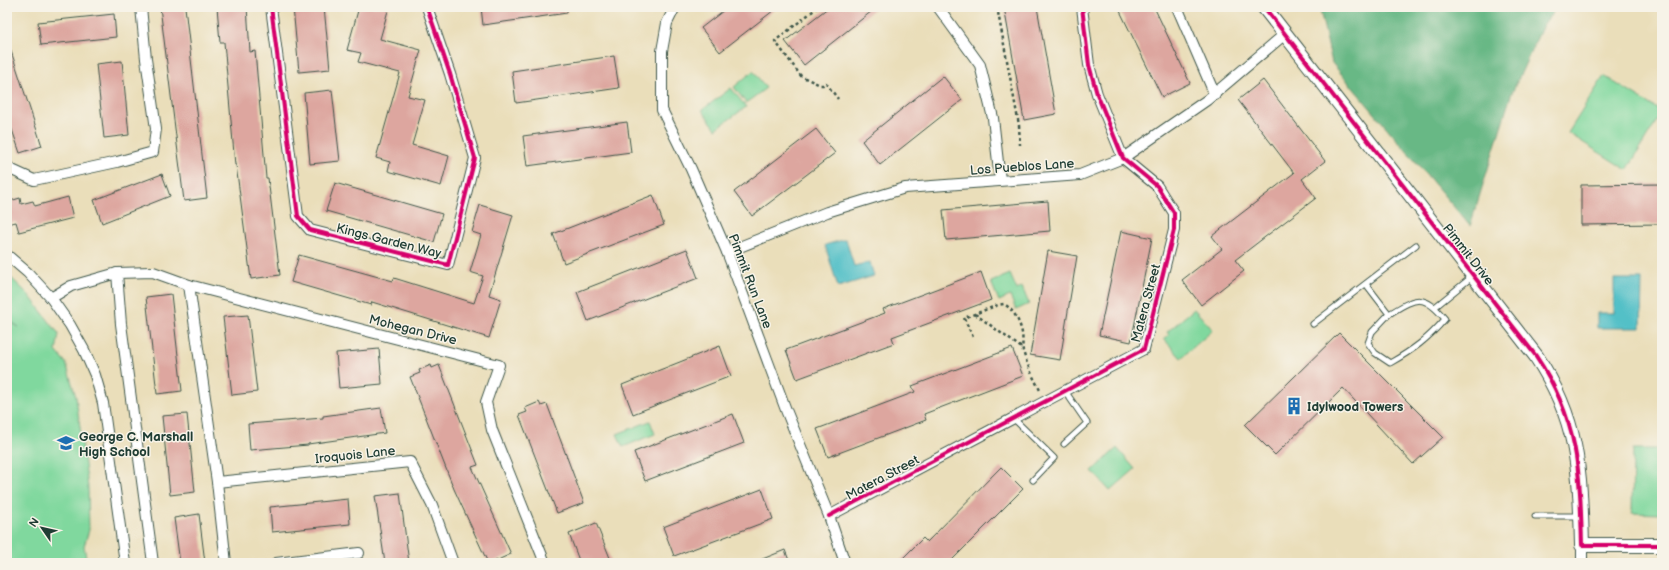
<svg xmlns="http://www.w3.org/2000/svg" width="1669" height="570" font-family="'Balsamiq Sans',sans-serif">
  <rect width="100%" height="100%" fill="#f7f3e8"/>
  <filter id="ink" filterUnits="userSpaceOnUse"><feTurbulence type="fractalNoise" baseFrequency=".025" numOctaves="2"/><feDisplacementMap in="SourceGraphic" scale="8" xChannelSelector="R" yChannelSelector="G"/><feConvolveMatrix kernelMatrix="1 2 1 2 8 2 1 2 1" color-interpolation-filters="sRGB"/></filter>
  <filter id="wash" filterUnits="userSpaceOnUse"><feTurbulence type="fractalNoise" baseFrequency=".012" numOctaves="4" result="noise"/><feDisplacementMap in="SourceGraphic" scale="16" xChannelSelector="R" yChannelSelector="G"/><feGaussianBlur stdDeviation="0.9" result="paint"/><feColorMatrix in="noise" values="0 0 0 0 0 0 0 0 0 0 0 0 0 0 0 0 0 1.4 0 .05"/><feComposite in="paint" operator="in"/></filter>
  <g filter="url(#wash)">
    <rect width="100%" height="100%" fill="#eadeba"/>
    <g fill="#80d89e" stroke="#508a69">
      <path d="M 753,71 L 766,88 L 746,103 L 734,87 Z"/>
      <path d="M 1604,76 L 1662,112 L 1627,170 L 1568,133 Z"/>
      <path d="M 731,88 L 746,107 L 716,129 L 702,110 Z"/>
      <path d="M 7,274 L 28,294 L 59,334 L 56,351 L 66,363 L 76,397 L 88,487 L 89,530 L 84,546 L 87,563 L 79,563 L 80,559 L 78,563 L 7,563 L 7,320 L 19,327 L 7,319 Z"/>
      <path d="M 1010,274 L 1017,290 L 1022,287 L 1029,304 L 1016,310 L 1010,296 L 999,301 L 991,282 Z"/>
      <path d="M 1194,309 L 1213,330 L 1181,358 L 1164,339 L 1169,335 L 1167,332 Z"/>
      <path d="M 650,421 L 655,434 L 623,447 L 617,434 Z"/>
      <path d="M 1117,448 L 1135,469 L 1110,491 L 1092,471 Z"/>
      <path d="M 1633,449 L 1662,449 L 1662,514 L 1632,513 Z"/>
    </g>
    <path fill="#68b885" stroke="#447a5c" d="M 1321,7 L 1557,7 L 1543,25 L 1511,95 L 1470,226 L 1332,63 L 1320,10 Z"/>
    <g fill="#52c0c7" stroke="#387e7e">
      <path d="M 846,239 L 854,266 L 870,262 L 874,276 L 838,287 L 825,245 Z"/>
      <path d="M 1614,279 L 1642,279 L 1641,328 L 1597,328 L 1597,313 L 1614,313 Z"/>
    </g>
    <g id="blocks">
      <g fill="#dda69f">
        <path d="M 160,7 L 185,7 L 207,198 L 184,201 Z"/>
        <path d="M 217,7 L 247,7 L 250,52 L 255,51 L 266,178 L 268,178 L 280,275 L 251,279 L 236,165 L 235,165 L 224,42 L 220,42 Z"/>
        <path d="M 293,7 L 324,7 L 330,69 L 299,72 Z"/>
        <path d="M 359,7 L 389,7 L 380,39 L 421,50 L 408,96 L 425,100 L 412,145 L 449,156 L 441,186 L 388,171 L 390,162 L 376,158 L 400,73 L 358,62 L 361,53 L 347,50 Z"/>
        <path d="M 481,7 L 567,7 L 567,13 L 483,25 Z"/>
        <path d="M 728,7 L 778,7 L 720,52 L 701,28 Z"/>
        <path d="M 829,7 L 877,7 L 804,65 L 785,41 Z"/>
        <path d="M 1004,7 L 1037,7 L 1056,114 L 1024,120 Z"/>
        <path d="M 1118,7 L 1154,7 L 1190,83 L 1162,97 Z"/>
        <path d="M 114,14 L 116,37 L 41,45 L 38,22 Z"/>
        <path d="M 7,45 L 9,45 L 42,146 L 20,153 L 7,115 Z"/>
        <path d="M 614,56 L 619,88 L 516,103 L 512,71 Z"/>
        <path d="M 122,61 L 129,135 L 104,138 L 96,64 Z"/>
        <path d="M 943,76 L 962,100 L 880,165 L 862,141 Z"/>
        <path d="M 1263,80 L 1325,161 L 1302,179 L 1316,198 L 1235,260 L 1244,271 L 1201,305 L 1182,280 L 1222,249 L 1212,236 L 1294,173 L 1238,100 Z"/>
        <path d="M 332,90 L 340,161 L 310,164 L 304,93 Z"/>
        <path d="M 627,122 L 631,152 L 527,166 L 523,136 Z"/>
        <path d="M 816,129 L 835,153 L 752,216 L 734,192 Z"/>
        <path d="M 162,174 L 170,196 L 102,223 L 94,200 Z"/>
        <path d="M 335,183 L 442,214 L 434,242 L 326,211 Z"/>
        <path d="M 1662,184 L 1662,224 L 1581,225 L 1581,185 Z"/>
        <path d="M 653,195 L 664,225 L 564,263 L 553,234 Z"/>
        <path d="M 68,197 L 73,218 L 19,232 L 16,222 L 7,224 L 7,202 L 20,198 L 21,204 L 33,201 L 35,206 Z"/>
        <path d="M 1048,201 L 1050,231 L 946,240 L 943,210 Z"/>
        <path d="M 480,205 L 513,215 L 489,295 L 501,299 L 489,338 L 372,302 L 371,305 L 291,282 L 299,255 L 393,281 L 394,278 L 474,303 L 483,276 L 470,272 L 481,235 L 472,232 Z"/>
        <path d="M 1121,231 L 1152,238 L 1131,342 L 1099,335 Z"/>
        <path d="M 687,249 L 698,278 L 588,321 L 577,292 Z"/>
        <path d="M 1048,251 L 1077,256 L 1060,360 L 1030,355 Z"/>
        <path d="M 981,272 L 991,300 L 892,337 L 894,343 L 797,379 L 786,350 L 885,313 L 883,309 Z"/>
        <path d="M 171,294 L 182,391 L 157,394 L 146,297 Z"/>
        <path d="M 248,315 L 257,392 L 232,395 L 223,317 Z"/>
        <path d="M 1339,333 L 1443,437 L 1413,464 L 1343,388 L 1275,455 L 1245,425 Z"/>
        <path d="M 720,346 L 731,376 L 633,414 L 622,385 Z"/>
        <path d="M 1012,348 L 1023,376 L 924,414 L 926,420 L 828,457 L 817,429 L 915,392 L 912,386 Z"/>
        <path d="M 379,349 L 382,384 L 339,388 L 336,353 Z"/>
        <path d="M 431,365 L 432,368 L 439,365 L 478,465 L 472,467 L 511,554 L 491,563 L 488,563 L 454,489 L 410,377 L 420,373 L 419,370 Z"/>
        <path d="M 539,402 L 541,406 L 547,404 L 584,503 L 557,513 L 519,415 L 527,412 L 525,408 Z"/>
        <path d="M 381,408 L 385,433 L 308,444 L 308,445 L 250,450 L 248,424 L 323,418 L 323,416 Z"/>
        <path d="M 187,414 L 195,492 L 170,495 L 162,416 Z"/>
        <path d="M 733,414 L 744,443 L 645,481 L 634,452 Z"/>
        <path d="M 1001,467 L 1023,489 L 949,563 L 898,563 L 923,538 L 927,542 Z"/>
        <path d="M 762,489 L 773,519 L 674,556 L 663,527 Z"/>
        <path d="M 400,493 L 409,563 L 385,563 L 375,496 Z"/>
        <path d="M 348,499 L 350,524 L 272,532 L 270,507 Z"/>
        <path d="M 199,514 L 205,563 L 180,563 L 174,518 Z"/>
        <path d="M 596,523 L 612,563 L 580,563 L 569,534 Z"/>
        <path d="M 785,550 L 790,563 L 755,563 L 755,562 Z"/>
      </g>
    </g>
  </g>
  <g filter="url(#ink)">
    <use href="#blocks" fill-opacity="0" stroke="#3d5548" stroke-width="1"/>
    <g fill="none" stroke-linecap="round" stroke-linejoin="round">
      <g stroke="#3d5548" stroke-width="7">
        <g id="lane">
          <path d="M 1366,284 L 1389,314 C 1416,298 1423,292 1445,319 C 1428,339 1413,350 1390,363 L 1375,353 L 1368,343 L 1372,332 L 1389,314"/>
          <path d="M 1435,307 L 1473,276"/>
          <path d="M 1313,324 L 1416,245"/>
          <path d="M 1013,418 L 1054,458 L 1033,480"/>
          <path d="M 1064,444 L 1087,423 L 1065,391"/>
          <path d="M 1535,516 L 1580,516"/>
        </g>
      </g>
      <g stroke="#3d5548" stroke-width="12">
        <g id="street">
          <path d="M 271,7 L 298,216 L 310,230 L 448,265 L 475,158 L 450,74 L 427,7"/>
          <path d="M 675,7 L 667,23 L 662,51 L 662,110 L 691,169 L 727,252 L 786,410 L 829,516 L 845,563"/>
          <path d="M 938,7 L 980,65 L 993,118 L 1000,180"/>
          <path d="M 1177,7 L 1215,95"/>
          <path d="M 7,165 L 10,169 L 34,180 L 117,162 L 153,152 L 156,129 L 146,59 L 141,7"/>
          <path d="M 727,252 L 827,212 L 905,188 L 1080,175 L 1123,158 L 1207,100 L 1285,34"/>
          <path d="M 7,255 L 28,273 L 51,298 L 70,325 L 84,350 L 95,375 L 103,403 L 125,563"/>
          <path d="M 117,273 L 153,272 L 189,285 L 499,365 L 486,402 L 492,430 L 545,563"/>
          <path d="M 189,285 L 217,482 L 226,563"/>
          <path d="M 51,298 L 71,286 L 117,273 L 121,324 L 153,563"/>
          <path d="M 217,482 L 410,462 L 432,505 L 453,563"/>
          <path d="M 829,516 L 1144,349 L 1174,230 L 1174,213 L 1157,186 L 1123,158 L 1097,94 L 1089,65 L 1082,7"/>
          <path d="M 276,563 L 359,553"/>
          <path d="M 1582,563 L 1582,545"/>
        </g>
      </g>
      <g stroke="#3d5548" stroke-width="16">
        <path id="secondary" d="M 1264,7 L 1536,356 C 1579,420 1580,471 1582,545 L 1662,545"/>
      </g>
      <g stroke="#3d5548" stroke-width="2.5" stroke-dasharray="3 3" stroke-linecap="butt">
        <path d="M 818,7 L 775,41 L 801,76 L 820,85 L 823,85 L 826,83 L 838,99"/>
        <path d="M 997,7 L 1019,125 L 1020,145"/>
        <path d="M 975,314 L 1023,349"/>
        <path d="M 973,337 L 964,318 L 998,305 L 1004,304 C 1014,310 1020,322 1022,333 C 1023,339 1022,345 1023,351 C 1027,365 1034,379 1041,392"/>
      </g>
      <use href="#lane" stroke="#fff" stroke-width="5"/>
      <use href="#street" stroke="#fff" stroke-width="10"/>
      <use href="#secondary" stroke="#fff" stroke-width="14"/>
      <g stroke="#f7f3e8" stroke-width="6">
        <g id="cycleway">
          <path d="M 271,7 L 298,216 L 310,230 L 448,265 L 475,158 L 450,74 L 427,7"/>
          <path d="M 1264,7 L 1536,356 C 1579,420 1580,471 1582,545 L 1662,545"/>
          <path d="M 829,516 L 1144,349 L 1174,230 L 1174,213 L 1157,186 L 1123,158 L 1097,94 L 1089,65 L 1082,7"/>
        </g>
      </g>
      <use href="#cycleway" stroke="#d6006c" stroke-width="4"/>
    </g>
  </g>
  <defs>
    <g id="building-bare" transform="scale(1.38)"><path d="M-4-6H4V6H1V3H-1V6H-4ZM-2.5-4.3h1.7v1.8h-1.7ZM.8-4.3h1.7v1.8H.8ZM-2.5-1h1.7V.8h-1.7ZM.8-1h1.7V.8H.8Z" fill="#1f6fb2" stroke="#f7f3e8" stroke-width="2.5" paint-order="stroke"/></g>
    <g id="school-bare" transform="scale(1.38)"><path d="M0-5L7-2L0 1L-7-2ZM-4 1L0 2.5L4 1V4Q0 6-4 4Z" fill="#1f6fb2" stroke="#f7f3e8" stroke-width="2.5" paint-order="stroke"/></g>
  </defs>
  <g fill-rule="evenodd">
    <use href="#building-bare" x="1294" y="406"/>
    <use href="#school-bare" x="66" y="443"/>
  </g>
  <g text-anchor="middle" stroke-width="3" stroke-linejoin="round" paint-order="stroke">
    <g font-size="13" fill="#1f3d34" stroke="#f7f3e8">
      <text transform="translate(1022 166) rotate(-4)" y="5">Los Pueblos Lane</text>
      <text transform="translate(389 240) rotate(14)" y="5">Kings Garden Way</text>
      <text transform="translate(1469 254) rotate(52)" y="5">Pimmit Drive</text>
      <text transform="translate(751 281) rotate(69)" y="5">Pimmit Run Lane</text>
      <text transform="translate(1145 303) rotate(-75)" y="5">Matera Street</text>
      <text transform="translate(413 329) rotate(14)" y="5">Mohegan Drive</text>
      <text transform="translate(355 454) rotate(-6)" y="5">Iroquois Lane</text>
      <text transform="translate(882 477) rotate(-28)" y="5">Matera Street</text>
    </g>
    <g font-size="13" font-weight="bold" fill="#1f3d34" stroke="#f7f3e8" text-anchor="start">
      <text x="1307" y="411">Idylwood Towers</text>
      <text x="79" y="441">George C. Marshall<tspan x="79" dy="15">High School</tspan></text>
    </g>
  </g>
  <rect width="1669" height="570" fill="none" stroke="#f7f3e8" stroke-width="24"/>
  <g transform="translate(42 528) rotate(304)" stroke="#f7f3e8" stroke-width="3" paint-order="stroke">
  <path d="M0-3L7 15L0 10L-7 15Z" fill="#1f3d34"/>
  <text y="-6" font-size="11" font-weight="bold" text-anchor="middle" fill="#1f3d34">N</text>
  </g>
</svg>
